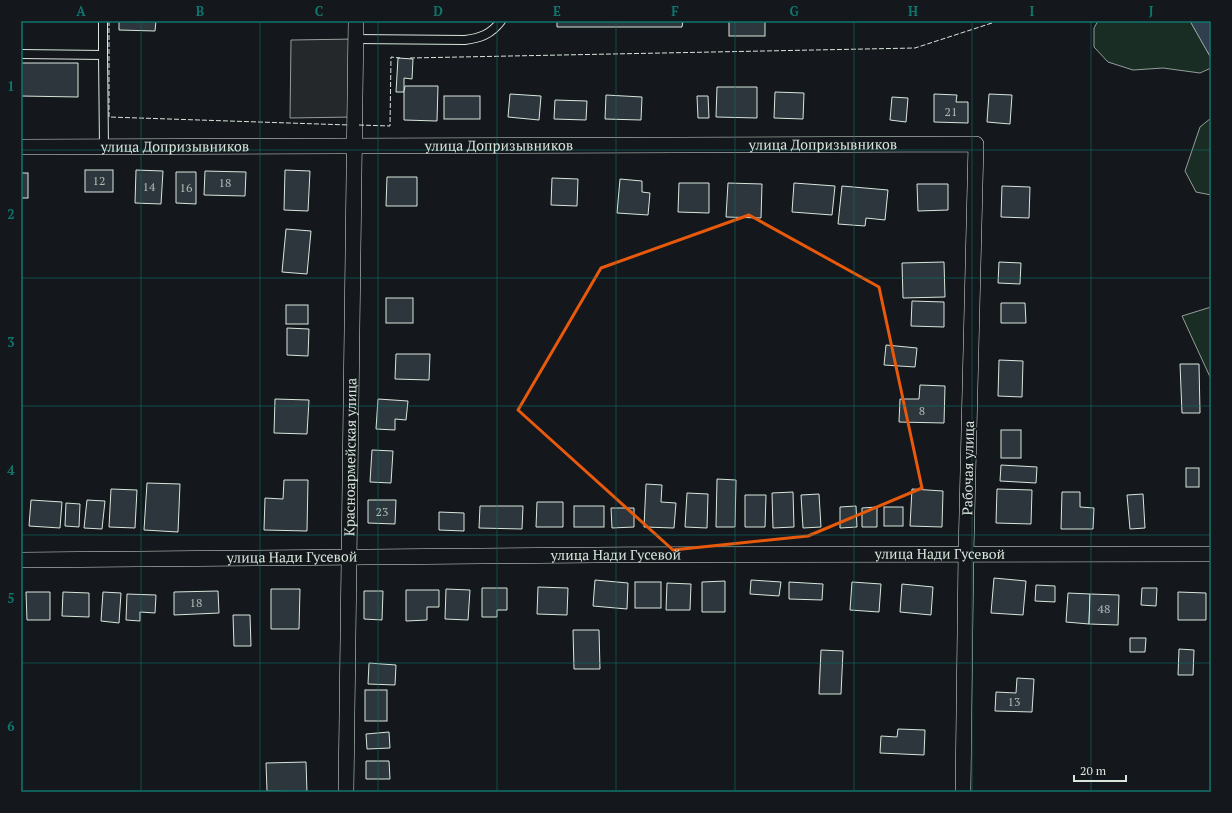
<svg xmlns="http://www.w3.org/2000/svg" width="1232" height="813" font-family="'PT Serif',serif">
  <rect width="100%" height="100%" fill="#14181c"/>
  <g fill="#1a2d24" stroke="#939e99">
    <path d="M 1098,21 L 1190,21 L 1211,58 L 1211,68 L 1200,73 L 1163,68 L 1133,70 L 1108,62 L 1094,47 L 1094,28 Z"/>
    <path d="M 1211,118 L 1211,195 L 1196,192 L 1185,171 L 1200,127 Z"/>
    <path d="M 1211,307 L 1211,379 L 1182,316 Z"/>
  </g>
  <path fill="#24282b" stroke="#939e99" d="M 356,39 L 354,117 L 290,118 L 291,40 Z"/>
  <path fill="#2f3f4d" stroke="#939e99" d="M 1190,21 L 1211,21 L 1211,58 Z"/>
  <g fill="#2c363c" stroke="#d8e6dc">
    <path d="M 119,21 L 156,21 L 155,31 L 119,30 Z"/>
    <path d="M 557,21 L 683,21 L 682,27 L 557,27 Z"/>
    <rect x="729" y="21" width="36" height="15"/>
    <path d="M 398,58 L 413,59 L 412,79 L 404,78 L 404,92 L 396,92 Z"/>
    <path d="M 21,63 L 78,63 L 78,97 L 21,96 Z"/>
    <path d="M 405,86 L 438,86 L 437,121 L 404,120 L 404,92 Z"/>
    <path d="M 717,87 L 757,87 L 757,118 L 716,117 Z"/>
    <path d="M 775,92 L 804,93 L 803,119 L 774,118 Z"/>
    <path d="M 510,94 L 541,96 L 539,120 L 508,117 Z"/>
    <path d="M 934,94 L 957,95 L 956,102 L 968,102 L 968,123 L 934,122 Z"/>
    <path d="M 989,94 L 1012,95 L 1010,124 L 987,122 Z"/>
    <path d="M 606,95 L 642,97 L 641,120 L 605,119 Z"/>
    <rect x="444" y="96" width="36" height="23"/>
    <path d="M 697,96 L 708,96 L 709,118 L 698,118 Z"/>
    <path d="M 892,97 L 908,98 L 906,122 L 890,120 Z"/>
    <path d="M 555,100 L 587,101 L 586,120 L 554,119 Z"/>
    <rect x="85" y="170" width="28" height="22"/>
    <path d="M 136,170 L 163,171 L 161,204 L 135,203 Z"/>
    <path d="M 285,170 L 310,171 L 308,211 L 284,210 Z"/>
    <path d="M 205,171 L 246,172 L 245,196 L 204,195 Z"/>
    <path d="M 176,172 L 196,172 L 196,204 L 176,203 Z"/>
    <rect x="21" y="173" width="7" height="25"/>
    <path d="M 387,177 L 417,177 L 417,206 L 386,206 Z"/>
    <path d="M 552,178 L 578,179 L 577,206 L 551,205 Z"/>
    <path d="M 620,179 L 642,181 L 642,192 L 650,193 L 648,215 L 617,213 Z"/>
    <path d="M 679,183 L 709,183 L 709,213 L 678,212 Z"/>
    <path d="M 728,183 L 762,184 L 761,218 L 726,217 Z"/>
    <path d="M 794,183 L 835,186 L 832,215 L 792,212 Z"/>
    <path d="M 917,184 L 948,184 L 948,210 L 918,211 Z"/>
    <path d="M 842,186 L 888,190 L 885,220 L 866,218 L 865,226 L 838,224 Z"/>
    <path d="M 1002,186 L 1030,187 L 1029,218 L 1001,217 Z"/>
    <path d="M 286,229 L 311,231 L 307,274 L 282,272 Z"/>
    <path d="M 944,262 L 945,297 L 903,298 L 902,263 Z"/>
    <path d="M 999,262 L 1021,263 L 1020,284 L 998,283 Z"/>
    <rect x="386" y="298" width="27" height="25"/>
    <path d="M 912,301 L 944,302 L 944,327 L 911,326 Z"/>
    <path d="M 1001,303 L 1025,303 L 1026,323 L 1001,323 Z"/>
    <rect x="286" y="305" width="22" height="19"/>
    <path d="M 287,328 L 309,329 L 308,356 L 287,355 Z"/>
    <path d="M 886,345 L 917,348 L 915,367 L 884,365 Z"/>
    <path d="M 396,354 L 430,354 L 429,380 L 395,379 Z"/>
    <path d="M 999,360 L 1023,361 L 1022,397 L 998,396 Z"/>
    <path d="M 1180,364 L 1199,364 L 1200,413 L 1182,413 Z"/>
    <path d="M 920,385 L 945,386 L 944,423 L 899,422 L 900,399 L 919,399 Z"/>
    <path d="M 275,399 L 309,400 L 307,434 L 274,433 Z"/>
    <path d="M 378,399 L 408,401 L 406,420 L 395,419 L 395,430 L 376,429 Z"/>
    <rect x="1001" y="430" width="20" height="28"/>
    <path d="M 372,450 L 393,451 L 391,483 L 370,482 Z"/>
    <path d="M 1001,465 L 1037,467 L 1036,483 L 1000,481 Z"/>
    <rect x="1186" y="468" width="13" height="19"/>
    <path d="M 717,479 L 736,480 L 735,527 L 716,527 Z"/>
    <path d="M 284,480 L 308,480 L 307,531 L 264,530 L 265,498 L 283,499 Z"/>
    <path d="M 147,483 L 180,484 L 178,532 L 144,530 Z"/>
    <path d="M 646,484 L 662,485 L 661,502 L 676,503 L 674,528 L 644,527 Z"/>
    <path d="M 111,489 L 137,490 L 135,528 L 109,527 Z"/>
    <path d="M 912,489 L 943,491 L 942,527 L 910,526 Z"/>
    <path d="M 997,489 L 1032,490 L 1031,524 L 996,523 Z"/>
    <path d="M 793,492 L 794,527 L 773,528 L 772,493 Z"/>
    <path d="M 1062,492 L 1080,492 L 1080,507 L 1094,508 L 1093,529 L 1061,529 Z"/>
    <path d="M 687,493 L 708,494 L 707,528 L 685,527 Z"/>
    <path d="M 819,494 L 821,527 L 803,528 L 801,495 Z"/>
    <path d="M 1143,494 L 1145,528 L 1130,529 L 1127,495 Z"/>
    <path d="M 745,495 L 766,495 L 765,527 L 745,527 Z"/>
    <path d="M 31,500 L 62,502 L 60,528 L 29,526 Z"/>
    <path d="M 87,500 L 105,501 L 102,529 L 84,528 Z"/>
    <path d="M 368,500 L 396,500 L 395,524 L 368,523 Z"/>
    <path d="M 537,502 L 563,502 L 563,527 L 536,527 Z"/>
    <path d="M 66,503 L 80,504 L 79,527 L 65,526 Z"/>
    <path d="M 480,506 L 523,506 L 522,529 L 479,528 Z"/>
    <rect x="574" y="506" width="30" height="21"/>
    <path d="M 856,506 L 857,527 L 840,528 L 840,507 Z"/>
    <path d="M 877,507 L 877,527 L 862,527 L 862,508 Z"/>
    <rect x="884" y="507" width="19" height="19"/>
    <path d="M 611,508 L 634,508 L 634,527 L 612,528 Z"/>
    <path d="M 439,512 L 464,513 L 464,531 L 439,530 Z"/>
    <path d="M 994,578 L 1026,581 L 1023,615 L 991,613 Z"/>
    <path d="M 595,580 L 628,583 L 627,609 L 593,606 Z"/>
    <path d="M 751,580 L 781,582 L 779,596 L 750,594 Z"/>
    <path d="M 725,581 L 725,612 L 702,612 L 702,582 Z"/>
    <rect x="635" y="582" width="26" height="26"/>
    <path d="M 789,582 L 823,584 L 822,600 L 789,599 Z"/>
    <path d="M 852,582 L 881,584 L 879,612 L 850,610 Z"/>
    <path d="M 667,583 L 691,584 L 690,610 L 666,610 Z"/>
    <path d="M 902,584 L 933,587 L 931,615 L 900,612 Z"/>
    <path d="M 1036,585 L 1055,586 L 1055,602 L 1035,601 Z"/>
    <path d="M 538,587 L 568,588 L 567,615 L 537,614 Z"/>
    <path d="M 482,588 L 507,588 L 507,610 L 497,610 L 497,617 L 482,617 Z"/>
    <path d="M 1142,588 L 1157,588 L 1156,606 L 1141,605 Z"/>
    <path d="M 271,589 L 300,589 L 299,629 L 271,629 Z"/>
    <path d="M 446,589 L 470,590 L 468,620 L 445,619 Z"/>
    <path d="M 406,590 L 439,590 L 439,607 L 427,607 L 427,620 L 406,621 Z"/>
    <path d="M 218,591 L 219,613 L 174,615 L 174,592 Z"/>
    <path d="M 364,591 L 383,591 L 382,620 L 364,619 Z"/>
    <path d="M 26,592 L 50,592 L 50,620 L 27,620 Z"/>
    <path d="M 63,592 L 89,593 L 89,617 L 62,616 Z"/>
    <path d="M 103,592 L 121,593 L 119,623 L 101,621 Z"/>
    <path d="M 1178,592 L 1206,593 L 1206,620 L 1178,620 Z"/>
    <path d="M 1068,593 L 1090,594 L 1089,624 L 1066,622 Z"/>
    <path d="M 127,594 L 156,595 L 155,613 L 140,612 L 140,621 L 126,620 Z"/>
    <path d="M 1090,594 L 1119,595 L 1118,625 L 1089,624 Z"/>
    <path d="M 233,615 L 250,615 L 251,646 L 234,646 Z"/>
    <path d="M 573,630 L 599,630 L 600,669 L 574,669 Z"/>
    <path d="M 1130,638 L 1146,638 L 1145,652 L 1130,652 Z"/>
    <path d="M 1179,649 L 1194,650 L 1193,675 L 1178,675 Z"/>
    <path d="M 821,650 L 843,651 L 841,694 L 819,694 Z"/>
    <path d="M 369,663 L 396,665 L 395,685 L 368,684 Z"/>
    <path d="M 1017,678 L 1034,679 L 1032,712 L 995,711 L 996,692 L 1016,693 Z"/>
    <rect x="365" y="690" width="22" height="31"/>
    <path d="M 898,729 L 925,730 L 924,755 L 880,753 L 881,736 L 897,737 Z"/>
    <path d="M 389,732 L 390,748 L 367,749 L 366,734 Z"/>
    <path d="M 366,761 L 389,761 L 390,779 L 366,779 Z"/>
    <path d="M 306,762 L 307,792 L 267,791 L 266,763 Z"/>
  </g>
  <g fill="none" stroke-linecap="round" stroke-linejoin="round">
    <g stroke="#d8e6dc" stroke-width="10">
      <g id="service">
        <path d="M 103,21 L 103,55"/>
        <path d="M 356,39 L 465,40 C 481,38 491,34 501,21"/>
        <path d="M 21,54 L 103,55 L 104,147"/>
      </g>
    </g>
    <g stroke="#d8e6dc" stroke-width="16">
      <g id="minor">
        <path id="s1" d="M 21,147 L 976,144 L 966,553 L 963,792"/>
        <path id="s2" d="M 21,560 C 418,555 814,553 1211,554"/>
        <path id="s3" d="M 346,792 L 356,21"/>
      </g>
    </g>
    <use href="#service" stroke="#14181c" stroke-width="8"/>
    <use href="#minor" stroke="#14181c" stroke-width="15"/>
    <g stroke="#d8e6dc" stroke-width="1" stroke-dasharray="5 2" stroke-linecap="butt">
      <path d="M 109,21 L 109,117 L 349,125"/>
      <path d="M 410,58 L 915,48 L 992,23 L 991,21"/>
      <path d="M 359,125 L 390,126 L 391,57 L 400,58"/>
    </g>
  </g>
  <path fill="none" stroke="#e8590c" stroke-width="3" stroke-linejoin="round" d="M 749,215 L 879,287 L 922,488 L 808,536 L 673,550 L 518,410 L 601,268 Z"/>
  <path fill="none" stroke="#0f766e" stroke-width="1" stroke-opacity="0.55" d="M 141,21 L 141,792M 260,21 L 260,792M 378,21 L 378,792M 497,21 L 497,792M 616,21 L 616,792M 735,21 L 735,792M 854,21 L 854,792M 972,21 L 972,792M 1091,21 L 1091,792M 21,150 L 1211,150M 21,278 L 1211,278M 21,406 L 1211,406M 21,535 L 1211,535M 21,663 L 1211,663"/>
  <g text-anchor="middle" stroke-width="3" stroke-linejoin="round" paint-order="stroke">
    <g font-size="12" fill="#adbab4">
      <text x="951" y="116">21</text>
      <text x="99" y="185">12</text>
      <text x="225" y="187">18</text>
      <text x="149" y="191">14</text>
      <text x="186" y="192">16</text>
      <text x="922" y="415">8</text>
      <text x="382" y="516">23</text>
      <text x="196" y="607">18</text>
      <text x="1104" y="613">48</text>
      <text x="1014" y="706">13</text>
    </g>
    <g font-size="14" fill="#d8e6dc" stroke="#14181c">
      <text dy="5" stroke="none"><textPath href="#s1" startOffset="802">улица Допризывников</textPath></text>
      <text dy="5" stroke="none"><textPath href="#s1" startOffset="478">улица Допризывников</textPath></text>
      <text dy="5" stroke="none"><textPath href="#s1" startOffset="154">улица Допризывников</textPath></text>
      <text dy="5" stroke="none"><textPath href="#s3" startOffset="335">Красноармейская улица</textPath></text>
      <text transform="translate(968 468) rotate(-89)" y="5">Рабочая улица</text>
      <text dy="5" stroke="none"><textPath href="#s2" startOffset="919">улица Нади Гусевой</textPath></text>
      <text dy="5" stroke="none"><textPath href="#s2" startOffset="595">улица Нади Гусевой</textPath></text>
      <text dy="5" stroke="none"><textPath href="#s2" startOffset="271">улица Нади Гусевой</textPath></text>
    </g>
  </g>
  <rect width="1232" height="813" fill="none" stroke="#14181c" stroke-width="44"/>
  <path d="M1074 775v6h52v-6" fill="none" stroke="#d8e6dc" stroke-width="2"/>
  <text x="1080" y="775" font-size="12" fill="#d8e6dc" stroke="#14181c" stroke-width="3" paint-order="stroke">20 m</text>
  <rect x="22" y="22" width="1188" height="769" fill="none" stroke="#0f766e" stroke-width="1.5"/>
  <g font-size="13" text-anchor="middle" font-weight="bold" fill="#0f766e">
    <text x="81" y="16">A</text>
    <text x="200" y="16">B</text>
    <text x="319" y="16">C</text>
    <text x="438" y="16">D</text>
    <text x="557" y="16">E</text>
    <text x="675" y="16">F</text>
    <text x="794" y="16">G</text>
    <text x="913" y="16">H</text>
    <text x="1032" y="16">I</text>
    <text x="1151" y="16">J</text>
    <text x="11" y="91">1</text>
    <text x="11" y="219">2</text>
    <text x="11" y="347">3</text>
    <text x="11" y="475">4</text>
    <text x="11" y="603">5</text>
    <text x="11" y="731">6</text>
  </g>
</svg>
